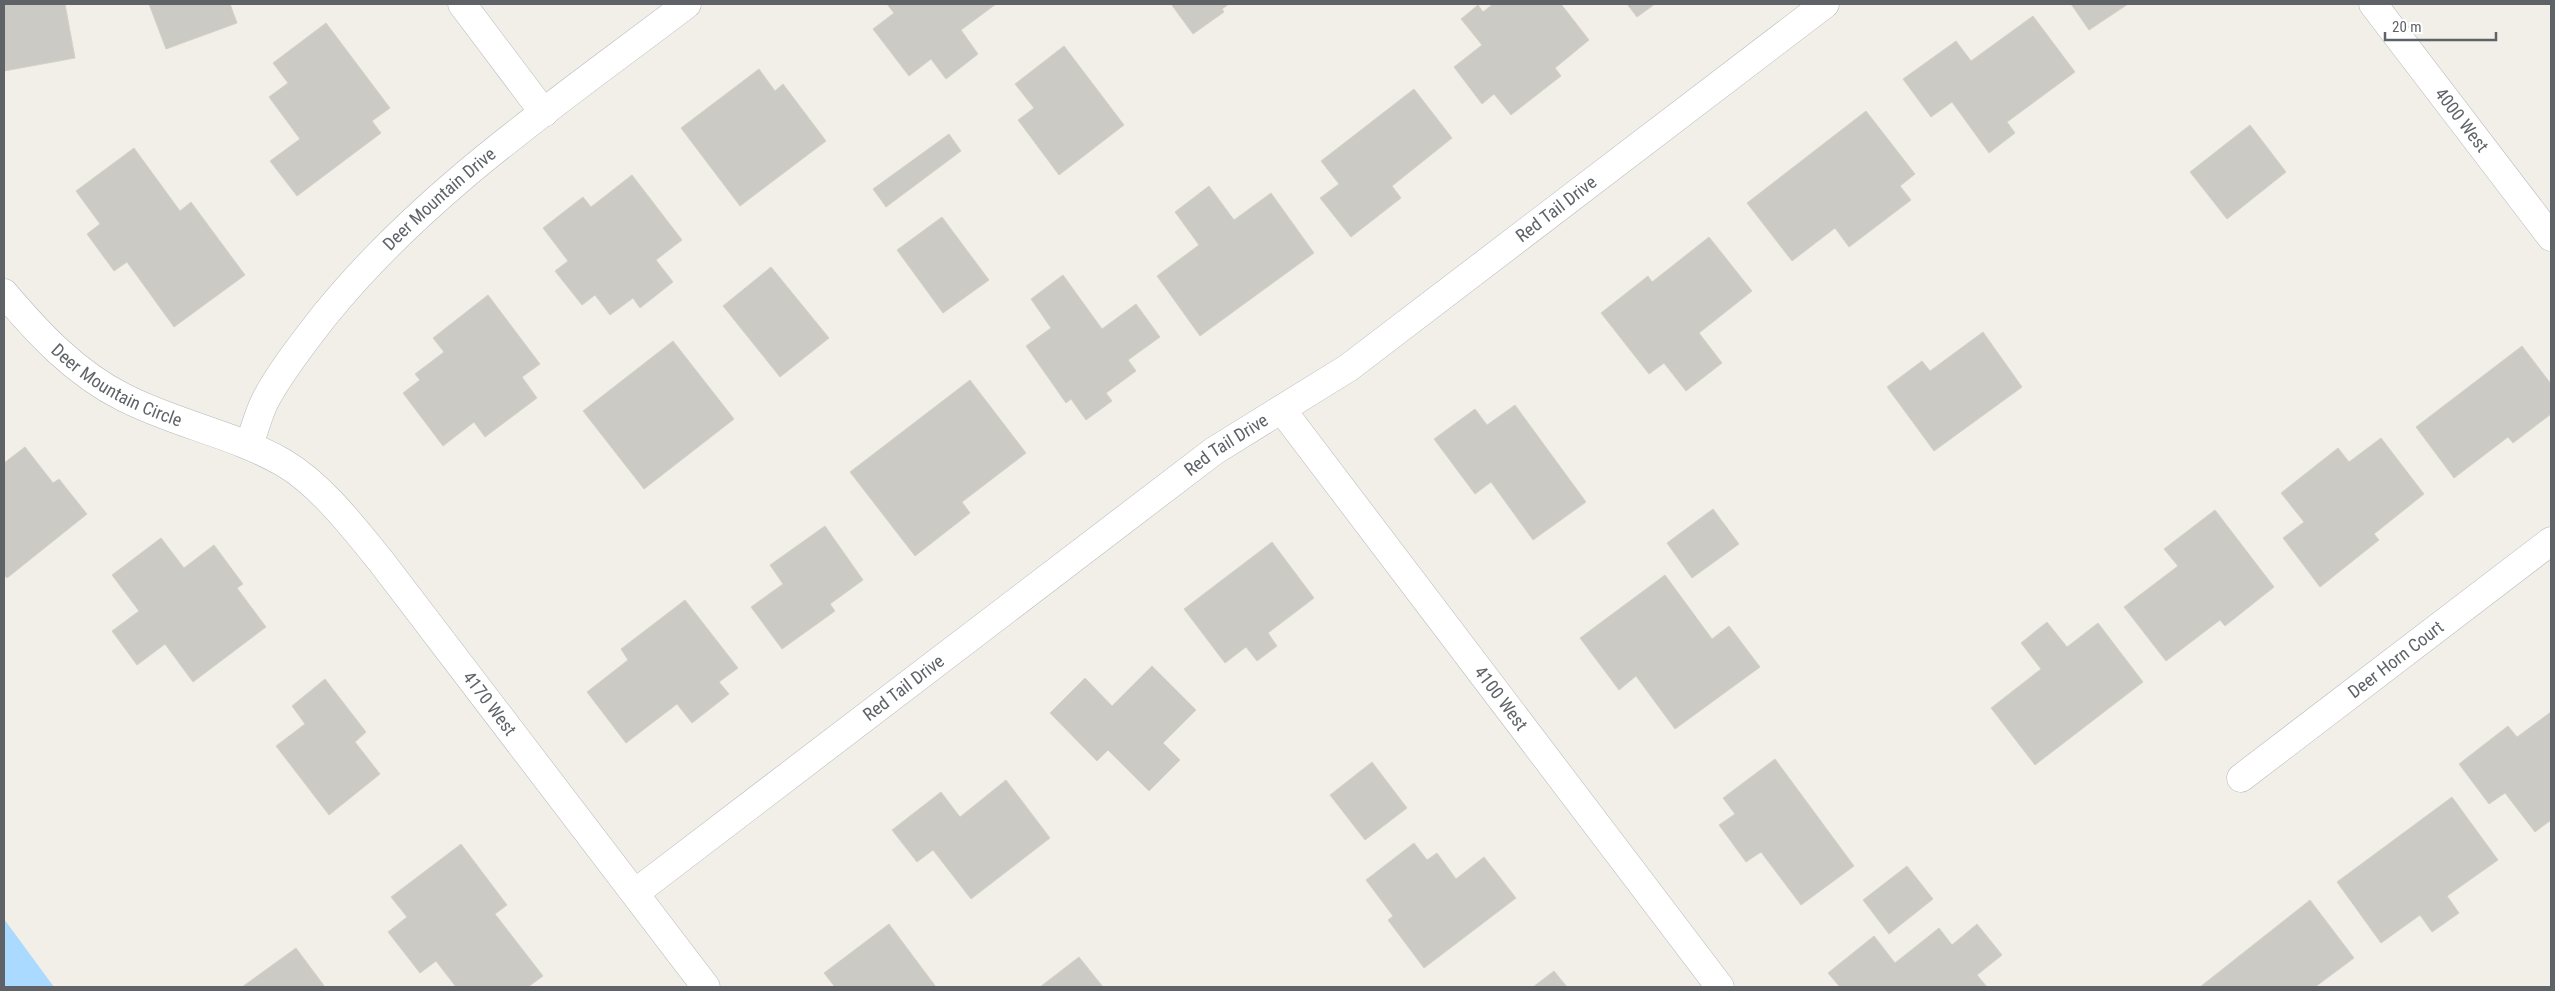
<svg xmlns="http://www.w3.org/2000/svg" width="2555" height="991" font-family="'Roboto Condensed',sans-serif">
  <rect width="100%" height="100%" fill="#f1efe8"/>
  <path fill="#aadaff" d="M 4,919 L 54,987 L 4,987 Z"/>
  <g fill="#cccac5" stroke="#d6d1c6">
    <path d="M 4,4 L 65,4 L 75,58 L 4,71 Z"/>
    <path d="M 149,4 L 230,4 L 237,23 L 166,49 Z"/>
    <path d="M 887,4 L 996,4 L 961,30 L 978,54 L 946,79 L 931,59 L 909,76 L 873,29 L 894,13 Z"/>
    <path d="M 1171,4 L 1229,4 L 1222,9 L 1224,12 L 1193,34 Z"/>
    <path d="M 1493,4 L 1561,4 L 1589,40 L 1555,68 L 1561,76 L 1511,115 L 1494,94 L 1482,104 L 1454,67 L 1482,45 L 1461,19 L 1478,5 L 1483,12 Z"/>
    <path d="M 1627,4 L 1655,4 L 1637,17 Z"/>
    <path d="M 2071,4 L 2128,4 L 2089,30 Z"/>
    <path d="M 2033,16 L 2075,72 L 2007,122 L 2015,133 L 1989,153 L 1952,102 L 1931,117 L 1903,79 L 1956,41 L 1971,61 Z"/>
    <path d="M 326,23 L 390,108 L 372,121 L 381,133 L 297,196 L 270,161 L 300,139 L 269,97 L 288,83 L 273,63 Z"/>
    <path d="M 1064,46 L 1124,125 L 1059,175 L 1018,120 L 1034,108 L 1015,84 Z"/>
    <path d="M 759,69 L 775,91 L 783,84 L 826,141 L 740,206 L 681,128 Z"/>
    <path d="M 1414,89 L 1452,138 L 1392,186 L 1401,198 L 1351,237 L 1320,198 L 1339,184 L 1321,161 Z"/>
    <path d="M 1866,111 L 1915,174 L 1900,186 L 1911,200 L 1849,247 L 1835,228 L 1792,261 L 1747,203 Z"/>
    <path d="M 2250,125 L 2286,172 L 2227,219 L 2190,172 Z"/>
    <path d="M 949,134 L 961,151 L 886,207 L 873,189 Z"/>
    <path d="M 134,148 L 180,211 L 191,202 L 245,275 L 174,327 L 127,262 L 114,271 L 87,234 L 100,224 L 76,191 Z"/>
    <path d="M 632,175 L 682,240 L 656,260 L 673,282 L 640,308 L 633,298 L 610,315 L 595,295 L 582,305 L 555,271 L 568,261 L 543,228 L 583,197 L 591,207 Z"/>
    <path d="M 1209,186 L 1234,220 L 1271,193 L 1314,253 L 1200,336 L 1157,276 L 1199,245 L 1175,212 Z"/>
    <path d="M 942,217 L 989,280 L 943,313 L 897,250 Z"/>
    <path d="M 1709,237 L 1752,291 L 1699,333 L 1722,363 L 1686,391 L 1664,363 L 1649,374 L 1601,313 L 1648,276 L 1652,282 Z"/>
    <path d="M 771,267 L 829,338 L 780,377 L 723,306 Z"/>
    <path d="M 1063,275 L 1102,329 L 1136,304 L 1160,337 L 1128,360 L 1136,371 L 1106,393 L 1112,401 L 1086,420 L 1071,399 L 1066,403 L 1026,346 L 1051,328 L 1031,299 Z"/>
    <path d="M 488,295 L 540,364 L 522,377 L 537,398 L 485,437 L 474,422 L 443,446 L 403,393 L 420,380 L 415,374 L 444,352 L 433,338 Z"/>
    <path d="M 1983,332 L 2022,387 L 1934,451 L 1887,387 L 1922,361 L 1930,371 Z"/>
    <path d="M 673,341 L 734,419 L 644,489 L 583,411 Z"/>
    <path d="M 2522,346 L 2551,384 L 2551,414 L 2513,443 L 2508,437 L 2454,478 L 2416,427 Z"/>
    <path d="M 970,380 L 1026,453 L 962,502 L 970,513 L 915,556 L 850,472 Z"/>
    <path d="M 1515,405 L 1586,502 L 1533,540 L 1491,482 L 1475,494 L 1434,439 L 1475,409 L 1487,425 Z"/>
    <path d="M 2381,438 L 2424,494 L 2374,534 L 2379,540 L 2320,587 L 2283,538 L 2304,522 L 2281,493 L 2338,448 L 2349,462 Z"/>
    <path d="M 25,447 L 53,483 L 59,479 L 87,514 L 7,578 L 4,575 L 4,463 Z"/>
    <path d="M 1713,509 L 1739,544 L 1692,578 L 1667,543 Z"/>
    <path d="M 2215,510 L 2274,587 L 2225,626 L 2220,620 L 2166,661 L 2124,607 L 2178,566 L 2164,549 Z"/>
    <path d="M 825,526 L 863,580 L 830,604 L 835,611 L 782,649 L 751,607 L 783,584 L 770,565 Z"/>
    <path d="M 161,538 L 184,568 L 214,545 L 243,584 L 237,588 L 266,627 L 193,682 L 165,644 L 137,665 L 112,631 L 139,611 L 112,575 Z"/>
    <path d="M 1272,542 L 1314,598 L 1268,633 L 1277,646 L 1257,661 L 1246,647 L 1225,663 L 1184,609 Z"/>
    <path d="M 1665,575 L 1712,639 L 1729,626 L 1760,667 L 1675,729 L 1636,676 L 1619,690 L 1580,638 Z"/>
    <path d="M 685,600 L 738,668 L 719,682 L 729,694 L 692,723 L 677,704 L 626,743 L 587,692 L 628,660 L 621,649 Z"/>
    <path d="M 2047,622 L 2067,647 L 2098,623 L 2143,682 L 2035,765 L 1991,708 L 2041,669 L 2021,643 Z"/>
    <path d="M 1152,666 L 1196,710 L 1163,743 L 1180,760 L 1149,791 L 1108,750 L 1097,761 L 1050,713 L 1085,678 L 1112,706 Z"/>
    <path d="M 325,679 L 366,732 L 355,742 L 380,774 L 329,815 L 276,746 L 305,724 L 292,706 Z"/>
    <path d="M 2551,712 L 2551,820 L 2535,832 L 2505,793 L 2489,804 L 2459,764 L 2508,726 L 2517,737 Z"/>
    <path d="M 1775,759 L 1854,866 L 1801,905 L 1761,852 L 1746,862 L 1719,825 L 1735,814 L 1723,798 Z"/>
    <path d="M 1372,762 L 1407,808 L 1365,840 L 1330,795 Z"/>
    <path d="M 1006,780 L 1050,838 L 971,899 L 933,850 L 917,862 L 892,830 L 941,792 L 960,817 Z"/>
    <path d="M 2452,797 L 2498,860 L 2447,896 L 2459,913 L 2432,932 L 2420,915 L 2381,943 L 2337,882 Z"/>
    <path d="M 1414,843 L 1427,860 L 1437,853 L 1456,879 L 1484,857 L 1516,898 L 1424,968 L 1388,920 L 1393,916 L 1366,880 Z"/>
    <path d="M 461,844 L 507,905 L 495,914 L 543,976 L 528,987 L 456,987 L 436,961 L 420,973 L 388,932 L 407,917 L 391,897 Z"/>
    <path d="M 1907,866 L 1933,899 L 1889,934 L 1863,900 Z"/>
    <path d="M 2310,900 L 2354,958 L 2315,987 L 2200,987 Z"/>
    <path d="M 889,924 L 936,987 L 835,987 L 824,973 Z"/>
    <path d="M 1977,924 L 2002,955 L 1977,975 L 1987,987 L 1840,987 L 1828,973 L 1874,936 L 1895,963 L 1939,928 L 1952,945 Z"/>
    <path d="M 296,948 L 325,987 L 242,987 Z"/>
    <path d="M 1079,957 L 1103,987 L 1040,987 Z"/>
    <path d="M 1554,971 L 1567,987 L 1533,987 Z"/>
  </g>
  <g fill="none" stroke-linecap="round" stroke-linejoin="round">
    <g stroke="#b5b8bc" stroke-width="29">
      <g id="minor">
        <path d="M 462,4 L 544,113"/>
        <path id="s1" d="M 2373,4 L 2551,237"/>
        <path id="s2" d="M 4,293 C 38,333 75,373 123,397 C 175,424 234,434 284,463 C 321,485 353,527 380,560 L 706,987"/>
        <path id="s3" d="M 1282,410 L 1720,987"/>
        <path id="s4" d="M 249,445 C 254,431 258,416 264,403 C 277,376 306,339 324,316 C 426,190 560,101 687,4"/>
        <path id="s5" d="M 2241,778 L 2551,541"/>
        <path id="s6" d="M 635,893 L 1214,451 L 1348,368 L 1825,4"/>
      </g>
    </g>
    <use href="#minor" stroke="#fff" stroke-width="28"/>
  </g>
  <g text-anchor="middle" stroke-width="4.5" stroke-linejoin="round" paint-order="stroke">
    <g font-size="18" fill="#5f6368" stroke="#fff">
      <text dy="6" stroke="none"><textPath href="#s1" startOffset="146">4000 West</textPath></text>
      <text dy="6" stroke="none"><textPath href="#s4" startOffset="315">Deer Mountain Drive</textPath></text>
      <text dy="6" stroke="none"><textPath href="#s6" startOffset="1148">Red Tail Drive</textPath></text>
      <text dy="6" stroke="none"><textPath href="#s2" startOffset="148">Deer Mountain Circle</textPath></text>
      <text dy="6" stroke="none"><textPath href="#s6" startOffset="742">Red Tail Drive</textPath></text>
      <text dy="6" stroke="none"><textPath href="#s5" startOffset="195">Deer Horn Court</textPath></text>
      <text dy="6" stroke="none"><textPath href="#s6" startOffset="338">Red Tail Drive</textPath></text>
      <text dy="6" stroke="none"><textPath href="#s3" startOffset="362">4100 West</textPath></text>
      <text dy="6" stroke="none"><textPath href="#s2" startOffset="651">4170 West</textPath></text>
    </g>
  </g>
  <rect width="2555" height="991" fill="none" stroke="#5f6368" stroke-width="10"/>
  <path d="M2385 32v8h111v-8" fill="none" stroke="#5f6368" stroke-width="2.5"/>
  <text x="2392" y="32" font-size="15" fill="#5f6368" stroke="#ffffff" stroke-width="4" paint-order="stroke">20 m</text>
</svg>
